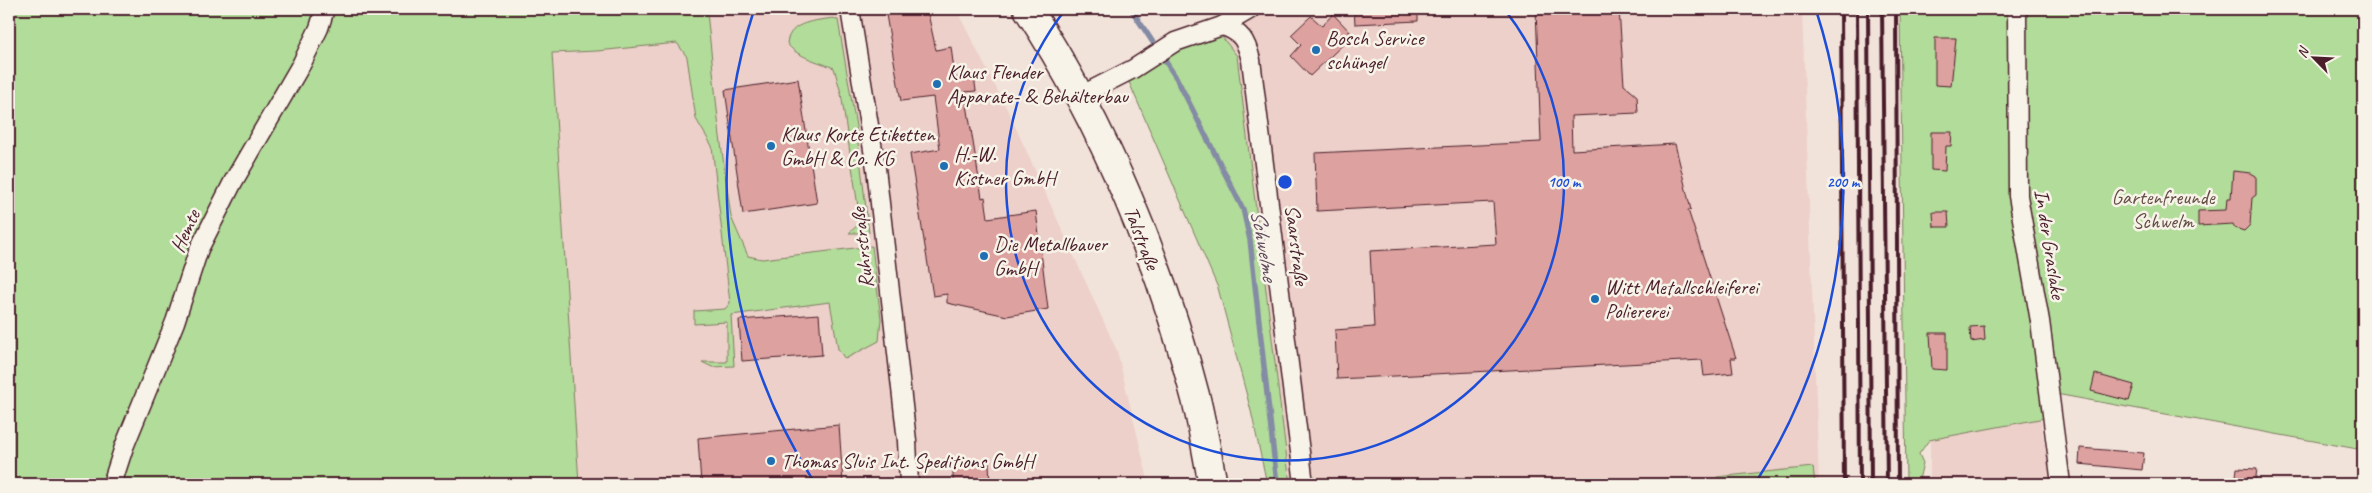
<svg xmlns="http://www.w3.org/2000/svg" width="2372" height="493" font-family="Caveat,sans-serif">
  <rect width="100%" height="100%" fill="#f2e3da"/>
  <filter id="ink" filterUnits="userSpaceOnUse"><feTurbulence type="fractalNoise" baseFrequency=".02" numOctaves="2"/><feDisplacementMap in="SourceGraphic" scale="10" xChannelSelector="R" yChannelSelector="G"/><feConvolveMatrix kernelMatrix="1 2 1 2 8 2 1 2 1" color-interpolation-filters="sRGB"/></filter>
  <g filter="url(#ink)">
    <g fill="#ecd0c9">
      <path d="M 594,9 L 956,9 L 1010,115 L 1117,351 L 1149,484 L 579,484 L 551,53 L 597,51 Z"/>
      <path d="M 1236,9 L 1802,9 L 1819,484 L 1290,484 L 1237,57 L 1211,23 Z"/>
      <path d="M 2040,418 L 2052,484 L 1930,484 L 1930,439 Z"/>
    </g>
    <g fill="#b2dc99" stroke="#7e7e62">
      <path d="M 9,9 L 594,9 L 594,11 L 709,9 L 707,12 L 719,129 L 731,217 L 748,256 L 762,259 L 872,246 L 881,319 L 879,341 L 845,359 L 838,349 L 830,302 L 731,315 L 734,366 L 712,367 L 702,362 L 727,362 L 727,322 L 694,324 L 694,311 L 725,309 L 730,303 L 712,146 L 696,119 L 687,57 L 677,43 L 597,51 L 552,53 L 579,484 L 312,484 L 310,479 L 302,484 L 9,484 Z"/>
      <path d="M 1900,9 L 2363,9 L 2363,450 L 2045,392 L 2050,417 L 1929,440 L 1919,454 L 1923,463 L 1918,484 L 1906,484 Z"/>
      <path d="M 833,18 L 838,20 L 856,126 L 869,233 L 849,233 L 858,225 L 860,220 L 841,93 L 834,68 C 820,62 794,56 787,43 C 790,21 816,21 833,18 Z"/>
      <path d="M 1211,23 L 1237,56 L 1290,484 L 1267,484 L 1251,411 L 1218,288 L 1126,75 Z"/>
      <path d="M 1813,467 L 1815,484 L 1718,484 L 1717,477 Z"/>
    </g>
    <g fill="none" stroke-linecap="round" stroke-linejoin="round">
      <path stroke="#848ba4" stroke-width="5.5" d="M 1131,9 L 1177,79 L 1243,209 L 1250,240 L 1277,484"/>
    </g>
    <g fill="#dda2a0" stroke="#4a1f2b">
      <path d="M 885,9 L 927,9 L 936,50 L 951,47 L 955,78 L 974,76 L 976,91 L 965,92 L 982,198 L 985,197 L 988,218 L 1036,211 L 1048,309 L 1007,316 L 947,303 L 947,294 L 933,296 L 910,154 L 940,149 L 933,97 L 901,101 Z"/>
      <path d="M 1354,9 L 1418,9 L 1418,21 L 1355,24 Z"/>
      <path d="M 1536,9 L 1619,9 L 1624,85 L 1637,96 L 1638,113 L 1571,116 L 1572,150 L 1675,144 L 1691,210 L 1688,210 L 1736,358 L 1731,358 L 1733,373 L 1704,376 L 1702,360 L 1337,379 L 1335,330 L 1374,327 L 1370,251 L 1496,244 L 1493,202 L 1317,211 L 1315,153 L 1541,142 Z"/>
      <path d="M 1333,14 L 1353,35 L 1310,76 L 1291,56 L 1301,45 L 1291,35 L 1311,16 L 1322,26 Z"/>
      <path d="M 1935,38 L 1956,38 L 1951,86 L 1935,85 Z"/>
      <path d="M 798,79 L 817,203 L 743,214 L 725,90 Z"/>
      <path d="M 1931,132 L 1952,132 L 1951,146 L 1946,146 L 1945,171 L 1931,170 Z"/>
      <path d="M 2233,171 L 2251,173 L 2256,176 L 2256,195 L 2252,198 L 2250,225 L 2244,231 L 2235,228 L 2233,224 L 2198,226 L 2198,211 L 2226,210 L 2227,198 L 2231,198 Z"/>
      <path d="M 1933,212 L 1948,212 L 1949,227 L 1934,227 Z"/>
      <path d="M 819,314 L 822,355 L 742,361 L 739,320 Z"/>
      <path d="M 1984,326 L 1985,340 L 1971,342 L 1970,327 Z"/>
      <path d="M 1930,333 L 1947,333 L 1947,370 L 1932,369 Z"/>
      <path d="M 2095,374 L 2134,385 L 2129,401 L 2091,391 Z"/>
      <path d="M 839,425 L 843,484 L 701,484 L 698,438 Z"/>
      <path d="M 2080,448 L 2144,453 L 2142,470 L 2079,464 Z"/>
      <path d="M 989,463 L 990,484 L 953,484 L 953,464 Z"/>
      <path d="M 2237,468 L 2257,469 L 2255,484 L 2235,484 Z"/>
    </g>
    <g fill="none" stroke-linecap="round" stroke-linejoin="round">
      <g stroke="#4a1f2b" stroke-width="21">
        <g id="street">
          <path d="M 850,9 L 876,168 L 907,441 L 909,484"/>
          <path d="M 2017,9 L 2018,196 L 2040,321 L 2061,484"/>
          <path d="M 1222,26 C 1242,32 1246,41 1251,60 L 1304,484"/>
          <path d="M 1080,96 L 1133,69 L 1175,42 L 1222,26 L 1251,9"/>
          <path d="M 112,484 L 124,447 L 175,322 L 199,249 L 233,182 L 302,63 L 319,28 L 325,9"/>
        </g>
      </g>
      <g stroke="#4a1f2b" stroke-width="31">
        <path id="primary" d="M 1028,9 C 1105,127 1161,263 1196,399 C 1203,427 1207,456 1213,484"/>
      </g>
      <use href="#street" stroke="#f7f3e8" stroke-width="18"/>
      <use href="#primary" stroke="#f7f3e8" stroke-width="28"/>
      <g stroke="#4a1f2b" stroke-width="4">
        <path d="M 1841,9 L 1844,484"/>
        <path d="M 1857,9 L 1860,484"/>
        <path d="M 1868,9 L 1871,484"/>
        <path d="M 1882,9 L 1887,484"/>
        <path d="M 1896,9 L 1898,484"/>
      </g>
    </g>
  </g>
  <g fill="none" stroke="#1d4ed8" stroke-width="2.5">
    <path d="M1505 10A279 279 0 1 1 1065 10"/>
    <path d="M814 482A558 558 0 0 1 754 10M1816 10A558 558 0 0 1 1756 482"/>
  </g>
  <g fill="#1f6fb2" stroke="#f7f3e8" stroke-width="2">
    <circle cx="1316" cy="50" r="5"/>
    <circle cx="937" cy="84" r="5"/>
    <circle cx="771" cy="146" r="5"/>
    <circle cx="944" cy="166" r="5"/>
    <circle cx="984" cy="256" r="5"/>
    <circle cx="1595" cy="299" r="5"/>
    <circle cx="771" cy="461" r="5"/>
  </g>
  <g text-anchor="middle" stroke-width="5" stroke-linejoin="round" paint-order="stroke">
    <g font-size="21" fill="#4a1f2b" stroke="#f7f3e8" text-anchor="start">
      <text x="1326" y="45">Bosch Service<tspan x="1326" dy="24">schüngel</tspan></text>
      <text x="947" y="79">Klaus Flender<tspan x="947" dy="24">Apparate- &amp; Behälterbau</tspan></text>
      <text x="781" y="141">Klaus Korte Etiketten<tspan x="781" dy="24">GmbH &amp; Co. KG</tspan></text>
      <text x="954" y="161">H.-W.<tspan x="954" dy="24">Kistner GmbH</tspan></text>
      <text x="994" y="251">Die Metallbauer<tspan x="994" dy="24">GmbH</tspan></text>
      <text x="1605" y="294">Witt Metallschleiferei<tspan x="1605" dy="24">Poliererei</tspan></text>
      <text x="781" y="468">Thomas Sluis Int. Speditions GmbH</text>
    </g>
    <g font-size="21" fill="#644e46" stroke="#f7f3e8">
      <text x="2163" y="204">Gartenfreunde<tspan x="2163" dy="24">Schwelm</tspan></text>
    </g>
    <g font-size="21" fill="#4a1f2b" stroke="#f7f3e8">
      <text transform="translate(185 231) rotate(-66)" y="7">Hemte</text>
      <text transform="translate(1142 238) rotate(69)" y="7">Talstraße</text>
      <text transform="translate(2050 244) rotate(81)" y="7">In der Graslake</text>
      <text transform="translate(1297 245) rotate(83)" y="7">Saarstraße</text>
      <text transform="translate(862 248) rotate(-96)" y="7">Ruhrstraße</text>
    </g>
    <g font-size="22" font-style="italic" fill="#624c5e" stroke="#f7f3e8">
      <text transform="translate(1265 245) rotate(80)" y="8">Schwelme</text>
    </g>
  </g>
  <circle cx="1285" cy="182" r="8" fill="#1d4ed8" stroke="#f7f3e8" stroke-width="2.5"/>
  <g font-size="15" text-anchor="middle" font-weight="bold" fill="#1d4ed8" stroke="#f7f3e8" stroke-width="5" stroke-linejoin="round" paint-order="stroke">
    <text x="1564" y="187">100 m</text>
    <text x="1843" y="187">200 m</text>
  </g>
  <rect width="2372" height="493" fill="none" stroke="#f7f3e8" stroke-width="30"/>
  <rect x="15" y="15" width="2342" height="463" fill="none" stroke="#4a1f2b" stroke-width="2" filter="url(#ink)"/>
  <g transform="translate(2314 58) rotate(294)" stroke="#f7f3e8" stroke-width="4" paint-order="stroke">
  <path d="M0-4L9 19L0 12L-9 19Z" fill="#4a1f2b"/>
  <text y="-8" font-size="14" font-weight="bold" text-anchor="middle" fill="#4a1f2b">N</text>
  </g>
</svg>
